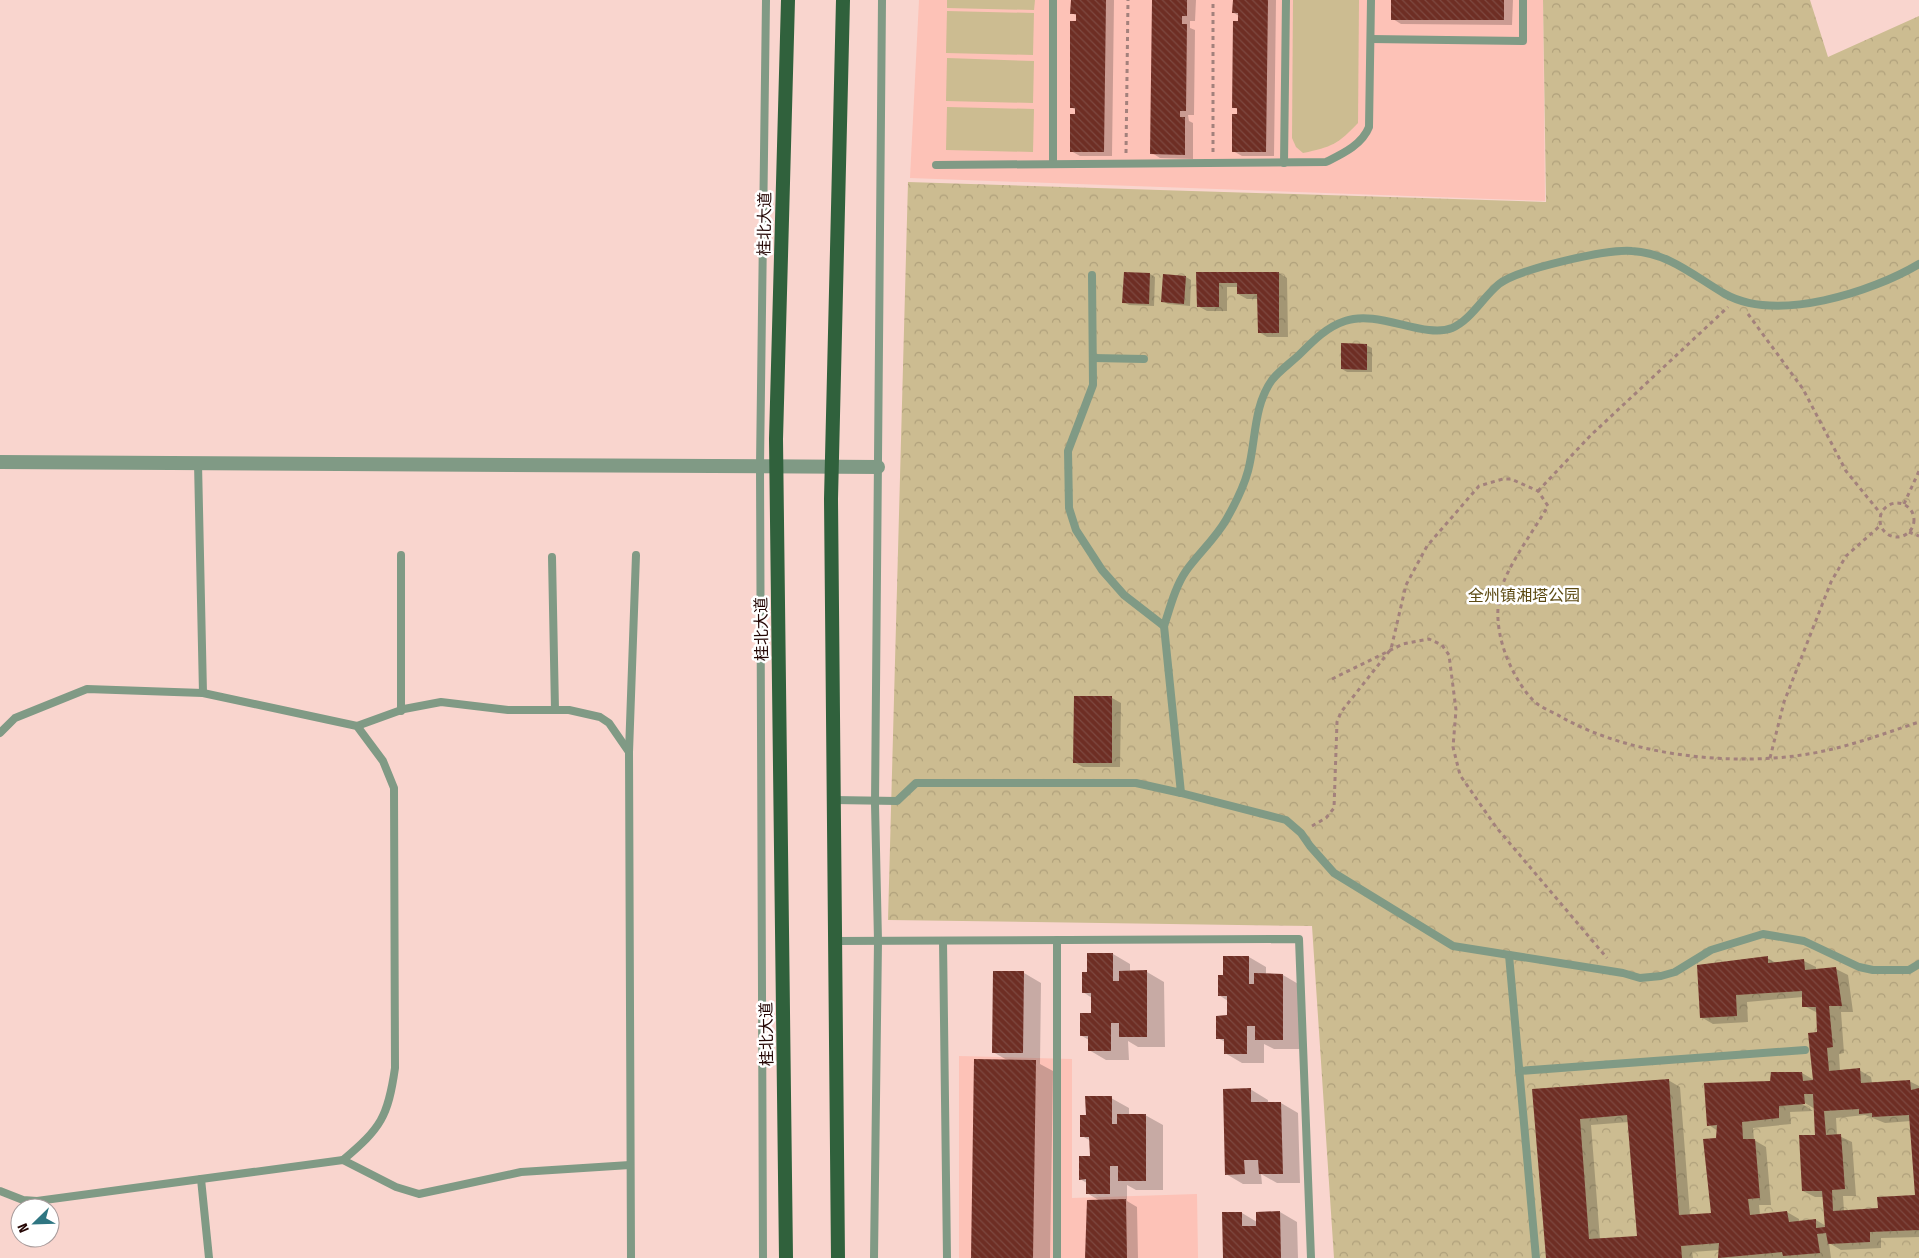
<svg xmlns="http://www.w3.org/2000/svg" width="1919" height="1258" font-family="'Fira Sans Condensed','Noto Sans SC',sans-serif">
  <defs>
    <pattern id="park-crowns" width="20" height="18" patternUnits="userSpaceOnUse" patternTransform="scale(1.25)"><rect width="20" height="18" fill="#ccbc91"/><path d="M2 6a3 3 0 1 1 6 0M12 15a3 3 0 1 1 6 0" fill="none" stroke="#afa07b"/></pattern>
    <pattern id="building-back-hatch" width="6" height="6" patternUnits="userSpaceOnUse" patternTransform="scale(1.25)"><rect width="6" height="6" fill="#6e2e24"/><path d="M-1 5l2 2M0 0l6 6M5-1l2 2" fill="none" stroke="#7e4941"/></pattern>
  </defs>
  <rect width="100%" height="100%" fill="#f9d5ce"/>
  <g fill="#fdc2b7">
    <path d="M 919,0 L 1543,0 L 1545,201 L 910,178 Z"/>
    <path d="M 959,1056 L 1072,1059 L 1072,1198 L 1197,1194 L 1198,1258 L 959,1258 Z"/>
  </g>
  <g fill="#ccbc91">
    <path d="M 947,0 L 1035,0 L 1034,10 L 947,8 Z"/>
    <path d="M 1293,0 L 1359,0 L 1358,123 C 1338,144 1332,147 1303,153 L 1296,147 L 1292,138 Z"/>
    <path d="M 947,11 L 1034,13 L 1033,55 L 946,53 Z"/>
    <path d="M 947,58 L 1034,61 L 1033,103 L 946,101 Z"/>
    <path d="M 947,107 L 1034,109 L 1033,152 L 946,150 Z"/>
  </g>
  <path fill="url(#park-crowns)" d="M 1543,0 L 1810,0 L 1828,57 L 1919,16 L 1919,1258 L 1334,1258 L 1312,926 L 888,920 L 908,182 L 1546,202 Z"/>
  <g fill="#0003" fill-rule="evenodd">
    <path d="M 1072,0 L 1114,0 L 1112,156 L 1080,156 L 1071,151 L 1076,116 L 1076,110 L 1071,107 L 1077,23 L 1077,16 L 1072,13 Z"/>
    <path d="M 1153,0 L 1196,0 L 1195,21 L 1190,21 L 1190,28 L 1195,30 L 1194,115 L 1188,115 L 1189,121 L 1193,123 L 1193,159 L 1160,158 L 1152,153 Z"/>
    <path d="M 1234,0 L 1276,0 L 1274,156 L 1242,156 L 1233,151 L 1239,116 L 1239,110 L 1233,107 L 1239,16 L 1234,13 Z"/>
    <path d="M 1393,0 L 1513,0 L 1512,25 L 1401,24 L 1393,19 Z"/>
    <path d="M 1198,273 L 1279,273 L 1287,278 L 1288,337 L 1267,337 L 1259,332 L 1259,299 L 1247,299 L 1238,294 L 1238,287 L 1227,287 L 1227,311 L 1207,311 L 1198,306 Z"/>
    <path d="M 1150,274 L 1155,277 L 1154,306 L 1129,305 L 1124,302 Z"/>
    <path d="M 1164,275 L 1186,277 L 1191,280 L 1190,306 L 1168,304 L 1162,301 Z"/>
    <path d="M 1366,345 L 1372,348 L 1372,372 L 1347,372 L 1342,369 Z"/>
    <path d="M 1112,698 L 1121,703 L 1120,767 L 1083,767 L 1074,762 Z"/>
    <path d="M 1113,954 L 1130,964 L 1130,972 L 1147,972 L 1164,982 L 1165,1047 L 1138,1047 L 1128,1041 L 1129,1060 L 1106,1060 L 1089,1050 L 1089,1040 L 1082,1036 L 1092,1014 L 1092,998 L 1083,992 L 1088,973 Z"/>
    <path d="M 1249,957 L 1266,967 L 1266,975 L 1283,975 L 1300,985 L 1300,1049 L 1274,1049 L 1264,1044 L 1264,1063 L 1242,1063 L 1225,1053 L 1225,1042 L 1218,1038 L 1228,1017 L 1228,1001 L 1219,995 L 1224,976 Z"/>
    <path d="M 1767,958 L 1778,964 L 1804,961 L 1816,967 L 1816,971 L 1836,969 L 1848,975 L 1853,1012 L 1841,1012 L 1844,1053 L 1839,1054 L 1840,1071 L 1859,1070 L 1871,1077 L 1872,1083 L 1909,1081 L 1919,1086 L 1919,1237 L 1881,1238 L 1881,1248 L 1841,1250 L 1829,1243 L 1831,1258 L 1720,1258 L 1720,1250 L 1692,1252 L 1693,1258 L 1548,1258 L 1534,1091 L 1668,1080 L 1680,1087 L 1690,1216 L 1712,1215 L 1718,1131 L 1709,1125 L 1802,1073 L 1814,1080 L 1818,1033 L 1818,1013 L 1804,1006 L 1803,997 L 1747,1002 L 1748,1022 L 1713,1024 L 1701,1017 ZM 1800,1100 L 1815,1109 L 1816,1136 L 1803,1191 L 1815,1197 L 1824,1197 L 1826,1226 L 1816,1220 L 1799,1222 L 1799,1219 L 1787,1212 L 1760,1215 L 1759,1205 L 1771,1205 L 1766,1147 L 1754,1140 L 1753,1128 L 1791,1124 L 1790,1112 L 1813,1111 L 1799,1102 ZM 1865,1115 L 1885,1123 L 1911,1121 L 1916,1196 L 1879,1209 L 1844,1211 L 1843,1196 L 1856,1196 L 1852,1142 L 1837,1135 L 1836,1118 ZM 1629,1122 L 1638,1237 L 1600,1240 L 1591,1125 Z"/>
    <path d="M 1024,973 L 1041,983 L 1040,1064 L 1053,1071 L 1050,1258 L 972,1258 L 1007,1060 L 993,1052 Z"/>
    <path d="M 1250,1089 L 1268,1100 L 1268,1103 L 1281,1103 L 1298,1113 L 1300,1183 L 1277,1183 L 1261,1174 L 1262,1184 L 1243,1184 L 1226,1174 Z"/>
    <path d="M 1111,1098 L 1129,1108 L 1129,1115 L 1145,1115 L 1163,1125 L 1163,1190 L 1136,1190 L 1127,1185 L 1127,1201 L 1137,1207 L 1138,1258 L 1087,1258 L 1100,1201 L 1087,1193 L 1087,1183 L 1080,1179 L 1091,1157 L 1091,1141 L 1082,1136 L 1087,1116 Z"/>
    <path d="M 1280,1212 L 1297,1222 L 1298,1258 L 1224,1258 L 1242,1213 L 1257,1222 Z"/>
  </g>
  <g fill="url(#building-back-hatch)" fill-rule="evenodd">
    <path d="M 1071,0 L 1106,0 L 1104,152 L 1070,152 L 1070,114 L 1075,114 L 1075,108 L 1070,108 L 1070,21 L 1076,21 L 1076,14 L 1070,14 Z"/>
    <path d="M 1152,0 L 1187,0 L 1187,16 L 1182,16 L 1182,24 L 1187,24 L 1186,111 L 1180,111 L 1180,117 L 1185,117 L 1185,155 L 1150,154 Z"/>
    <path d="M 1233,0 L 1268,0 L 1266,152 L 1232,152 L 1232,114 L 1237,114 L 1237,108 L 1232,108 L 1233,21 L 1238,21 L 1238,13 L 1232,13 Z"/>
    <rect x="1391" y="0" width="113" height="20"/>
    <path d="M 1124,272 L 1150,273 L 1149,304 L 1122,303 Z"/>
    <path d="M 1196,272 L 1279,272 L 1279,333 L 1258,333 L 1257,294 L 1237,294 L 1237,283 L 1219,283 L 1219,307 L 1197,307 Z"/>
    <path d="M 1163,274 L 1186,276 L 1184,304 L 1161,302 Z"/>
    <path d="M 1341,343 L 1367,344 L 1367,370 L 1341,369 Z"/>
    <path d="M 1074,696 L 1112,696 L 1112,763 L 1073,763 Z"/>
    <path d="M 1087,953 L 1113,953 L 1113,981 L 1119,981 L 1119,971 L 1147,970 L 1147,1037 L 1119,1037 L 1119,1023 L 1111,1023 L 1111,1051 L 1088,1051 L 1088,1036 L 1080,1036 L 1080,1013 L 1091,1013 L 1091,993 L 1082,993 L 1082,972 L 1087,972 Z"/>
    <path d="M 1223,956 L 1249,956 L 1249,984 L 1254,984 L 1254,973 L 1283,974 L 1283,1040 L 1255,1040 L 1255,1026 L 1247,1026 L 1247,1054 L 1224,1054 L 1224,1039 L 1216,1039 L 1216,1016 L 1227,1015 L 1227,996 L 1218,996 L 1218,975 L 1223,975 Z"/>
    <path d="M 1768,956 L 1768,963 L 1804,959 L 1805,970 L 1836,967 L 1842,1006 L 1829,1006 L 1833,1047 L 1827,1048 L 1829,1071 L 1860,1068 L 1861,1083 L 1910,1080 L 1911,1090 L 1919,1088 L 1919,1230 L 1870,1232 L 1870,1242 L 1828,1244 L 1826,1233 L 1817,1234 L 1820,1253 L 1783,1256 L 1782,1252 L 1718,1258 L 1719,1243 L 1681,1246 L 1682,1258 L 1546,1258 L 1532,1089 L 1669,1079 L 1679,1215 L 1711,1213 L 1703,1139 L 1716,1138 L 1717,1125 L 1707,1126 L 1704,1083 L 1770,1081 L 1771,1072 L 1802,1072 L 1803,1081 L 1813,1080 L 1808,1033 L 1817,1032 L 1816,1007 L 1802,1007 L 1802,991 L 1736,995 L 1737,1016 L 1700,1018 L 1697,965 ZM 1804,1094 L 1813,1094 L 1815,1135 L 1799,1135 L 1802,1191 L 1822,1191 L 1825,1227 L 1816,1228 L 1816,1219 L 1789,1222 L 1787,1211 L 1750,1215 L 1748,1199 L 1760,1198 L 1755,1139 L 1743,1139 L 1742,1122 L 1779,1118 L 1779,1106 L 1805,1104 ZM 1859,1109 L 1859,1114 L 1872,1113 L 1872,1117 L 1909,1115 L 1915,1195 L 1877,1197 L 1878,1208 L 1833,1211 L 1832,1190 L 1845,1189 L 1841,1134 L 1826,1135 L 1824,1111 ZM 1627,1115 L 1637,1236 L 1589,1239 L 1580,1119 Z"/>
    <path d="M 993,971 L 1024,971 L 1023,1053 L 992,1053 Z"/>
    <path d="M 974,1059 L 1036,1060 L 1033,1258 L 971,1258 Z"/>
    <path d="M 1251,1088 L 1251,1102 L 1281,1102 L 1283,1174 L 1259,1174 L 1258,1160 L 1244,1160 L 1245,1174 L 1225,1175 L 1223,1089 Z"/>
    <path d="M 1085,1096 L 1112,1096 L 1112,1124 L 1117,1124 L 1117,1114 L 1146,1114 L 1146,1181 L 1118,1181 L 1118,1166 L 1110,1166 L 1110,1194 L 1086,1194 L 1086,1179 L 1079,1180 L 1079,1156 L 1090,1156 L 1089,1137 L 1080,1137 L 1080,1115 L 1086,1115 Z"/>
    <path d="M 1126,1199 L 1127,1258 L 1085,1258 L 1087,1200 Z"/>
    <path d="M 1280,1211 L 1281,1258 L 1223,1258 L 1222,1212 L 1242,1212 L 1242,1226 L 1256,1226 L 1256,1212 Z"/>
  </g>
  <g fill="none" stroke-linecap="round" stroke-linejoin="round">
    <g stroke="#a3817c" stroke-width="3" stroke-dasharray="4 4" stroke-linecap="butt">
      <path d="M 1213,152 L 1213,0"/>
      <path d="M 1126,153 L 1128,0"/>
      <path d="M 1748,314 L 1803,389 L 1846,471 L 1881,514"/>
      <path d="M 1538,491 L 1591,435 L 1728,307"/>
      <circle cx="1897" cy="520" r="17"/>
      <path d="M 1904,504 L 1919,471"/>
      <path d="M 1909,532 L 1919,536"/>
      <path d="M 1332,679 L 1403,644 L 1429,639 L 1442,645 L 1449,655 L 1456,710 L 1453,747 L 1460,775 L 1496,827 L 1607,958"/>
      <path d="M 1770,758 L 1784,702 L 1831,582 L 1846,556 L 1881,525"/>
      <path d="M 1312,826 L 1326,818 L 1334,808 L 1337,722 L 1341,712 L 1391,649 L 1406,585 L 1427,546 L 1479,486 L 1503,479 L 1511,479 L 1538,491 L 1548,506 C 1534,530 1514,557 1504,581 C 1492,610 1499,643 1512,669 C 1518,681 1526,694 1536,703 C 1544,709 1555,713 1563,718 C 1630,755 1727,766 1802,755 C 1843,749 1880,735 1919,722"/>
    </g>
    <g stroke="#809a85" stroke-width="8">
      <path d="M 1371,39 L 1523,41 L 1523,0"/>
      <path d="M 1284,163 L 1286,0"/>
      <path d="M 1053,164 L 1053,0"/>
      <path d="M 936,165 L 1326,162 C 1342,154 1362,145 1369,127 L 1371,0"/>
      <path d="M 1092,275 L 1093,385 L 1068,451 L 1069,508 L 1076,530 L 1102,570 L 1124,595 L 1164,626"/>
      <path d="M 1093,358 L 1144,359"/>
      <path d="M 198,463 L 203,693"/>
      <path d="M 401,555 L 401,711"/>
      <path d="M 552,557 L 555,710"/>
      <path d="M 357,726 L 404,709 L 441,702 L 508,710 L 569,710 L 600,717 L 609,723 L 629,752 L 631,1258"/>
      <path d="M 0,733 L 15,718 L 87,689 L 203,693 L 357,726 L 383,761 L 394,788 L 395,1068 C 388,1117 381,1128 343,1160 L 37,1201 L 23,1200 L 0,1191"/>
      <path d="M 629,752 L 636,555"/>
      <path d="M 1181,793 L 1286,820 L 1301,833 L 1310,846 L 1334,873 L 1453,946 L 1623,973 L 1640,978 L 1661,976 L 1675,972 L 1711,950 L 1763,934 L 1804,941 L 1859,967 L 1873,970 L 1909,970 L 1919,964"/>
      <path d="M 834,800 L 897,801 L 916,783 L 1136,783 L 1181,793 L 1164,626 C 1170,608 1175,587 1186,571 C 1198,554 1215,539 1226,520 C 1234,506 1244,486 1248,471 C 1256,442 1253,406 1272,380 C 1280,370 1292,362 1301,353 C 1314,340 1327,327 1345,321 C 1378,309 1424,339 1452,328 C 1471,320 1483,297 1499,284 C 1518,269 1607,249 1632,251 C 1669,253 1694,276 1725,294 C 1777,323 1872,292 1919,264"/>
      <path d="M 1057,940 L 1057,1258"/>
      <path d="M 835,941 L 1299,939 L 1311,1258"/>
      <path d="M 943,941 L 947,1258"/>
      <path d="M 1509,955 L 1536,1258"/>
      <path d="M 1519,1071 L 1805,1050"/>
      <path d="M 343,1160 L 396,1187 L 419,1194 L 521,1172 L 630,1165"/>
      <path d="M 201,1179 L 209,1258"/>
      <path d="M 763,1258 L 760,465 L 766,0"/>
      <path d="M 874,1258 L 878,941 L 875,804 L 882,0"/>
    </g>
    <path stroke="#809a85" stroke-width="14" d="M 0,462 L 878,467"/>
    <g stroke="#30613c" stroke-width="14">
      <path d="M 786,1258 L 776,439 L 788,0"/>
      <path d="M 838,1258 L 831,499 L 843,0"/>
    </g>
  </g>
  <g text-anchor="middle" stroke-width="5" stroke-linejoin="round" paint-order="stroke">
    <g font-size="16" fill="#240604" stroke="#fff">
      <text transform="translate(764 224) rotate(-89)" y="6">桂北大道</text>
      <text transform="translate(761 629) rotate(-91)" y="6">桂北大道</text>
      <text transform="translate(766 1034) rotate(-91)" y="6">桂北大道</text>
    </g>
    <g font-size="16" fill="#5c4a13" stroke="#fff">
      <text x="1524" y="601">全州镇湘塔公园</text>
    </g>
  </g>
  <g transform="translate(35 1223) rotate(247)"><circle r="24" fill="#ffffff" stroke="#a79b9b"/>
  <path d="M0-4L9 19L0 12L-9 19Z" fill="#2f7682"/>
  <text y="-8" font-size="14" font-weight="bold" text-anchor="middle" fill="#240604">N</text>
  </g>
</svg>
